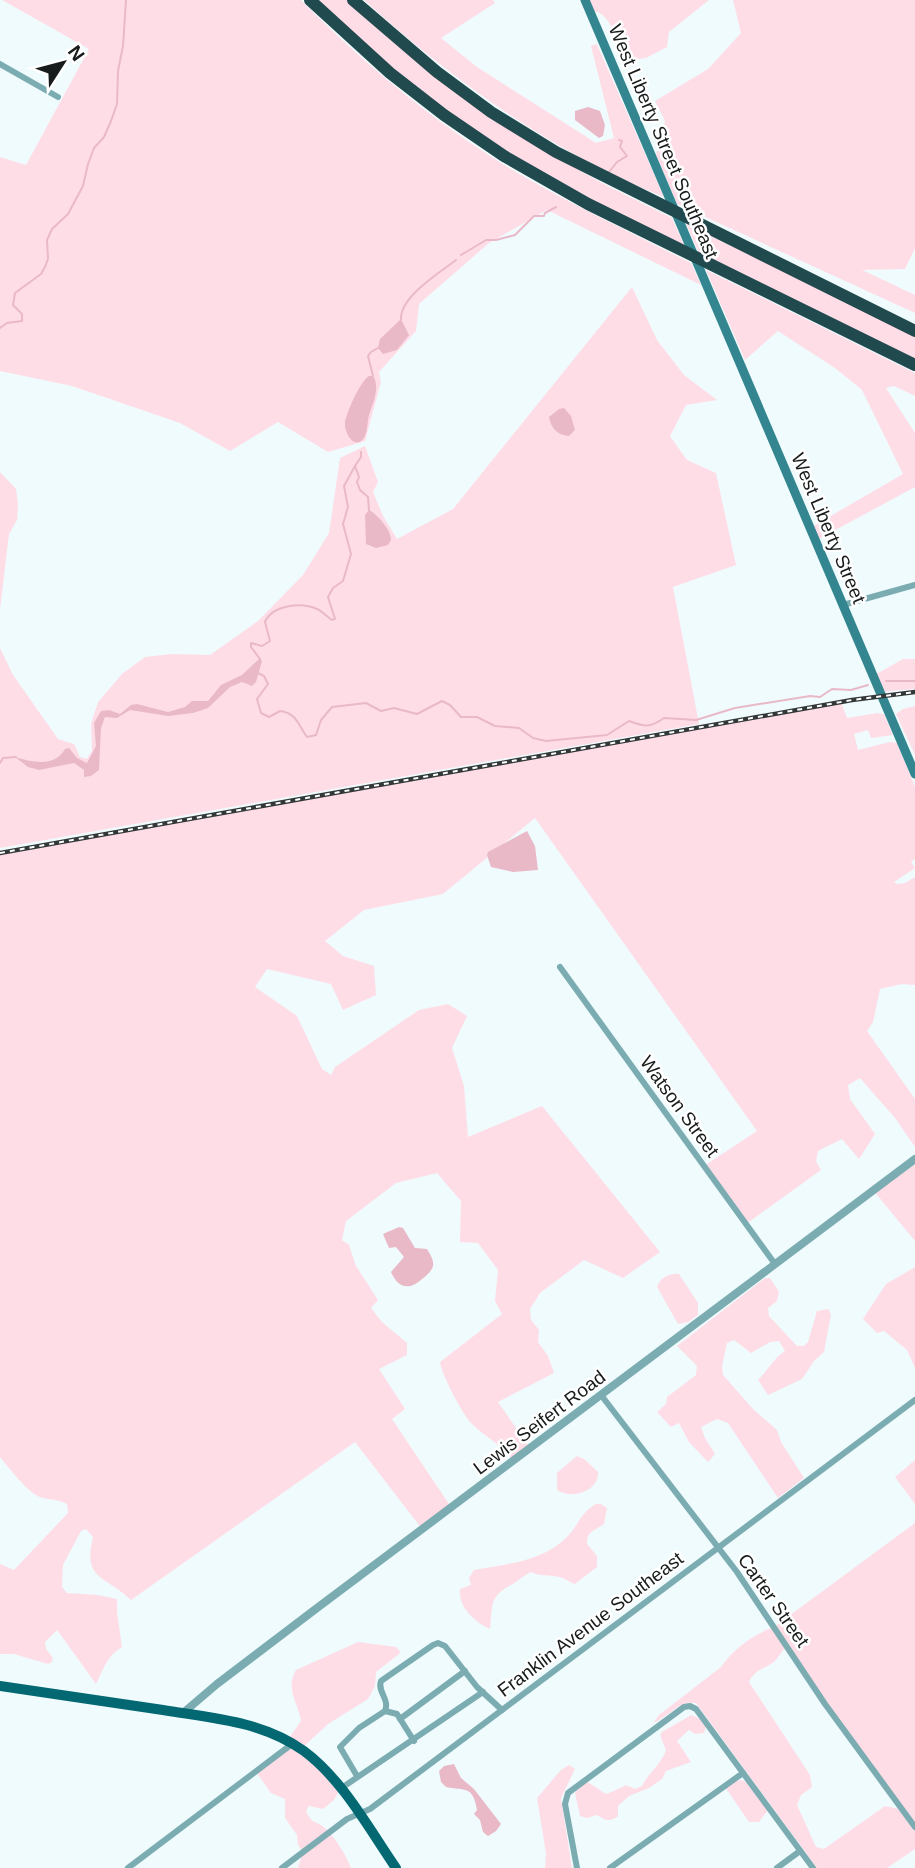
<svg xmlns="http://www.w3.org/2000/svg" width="915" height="1868" font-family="Arial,sans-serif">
  <rect width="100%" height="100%" fill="#effbfd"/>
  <g fill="#ffdde7">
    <path d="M 2,0 L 301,0 C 367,67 440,127 521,175 C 576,207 634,234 691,263 L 701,285 L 547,210 L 489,243 L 419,304 L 416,331 L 379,372 L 381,382 L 365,441 L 328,452 L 278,422 L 230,451 L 180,423 L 72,386 L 0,371 L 0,157 L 26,165 L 89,49 Z"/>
    <path d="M 315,0 L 347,0 L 540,148 L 600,182 L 672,218 L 685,247 L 621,216 L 509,155 L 405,80 Z"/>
    <path d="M 364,0 L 493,0 L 495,3 L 441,38 L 477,67 L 596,143 L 614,138 L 591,46 L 597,44 L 595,40 L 664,197 C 552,152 452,80 364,0 Z"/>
    <path d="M 585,0 L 709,0 L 669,32 L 667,47 L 646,58 L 633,60 C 615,52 617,22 598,12 L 590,13 Z"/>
    <path d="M 733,0 L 915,0 L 915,248 L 905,269 L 862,270 L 915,295 L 915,313 L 677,204 L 656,155 L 665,121 L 655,101 L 708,69 L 741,33 Z"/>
    <path d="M 686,224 L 915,335 L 915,360 L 700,255 Z"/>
    <path d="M 706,270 L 915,373 L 915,396 L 894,386 L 886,388 L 915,433 L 915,487 L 815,541 L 810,528 L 903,474 L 862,390 L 835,368 L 778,331 L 745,360 Z"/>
    <path d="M 632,287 L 657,340 L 684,375 L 717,400 L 686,405 L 670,436 L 687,460 L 716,473 L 736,565 L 673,587 L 699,724 L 0,848 L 0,648 L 13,675 L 58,739 L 74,744 L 80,757 L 87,759 L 92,750 L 91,724 L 98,702 L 122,674 L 145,657 L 172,654 L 210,655 L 258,621 L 303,575 L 329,533 L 340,458 L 365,446 L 378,482 L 373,492 L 383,516 L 397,539 L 453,509 Z"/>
    <path d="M 0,472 L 16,489 L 18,505 L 17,520 L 9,534 L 0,609 Z"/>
    <path d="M 903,659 L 915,659 L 915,689 L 880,692 L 873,676 Z"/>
    <path d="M 841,702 L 847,718 L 877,713 L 884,714 L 893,735 L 871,738 L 868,730 L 854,734 L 858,750 L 890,742 L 897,743 L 915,787 L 915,859 L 911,862 L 915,868 L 894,882 L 897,884 L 905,883 L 915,877 L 915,985 L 902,984 L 880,989 L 873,1022 L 867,1031 L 915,1099 L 915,1147 L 895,1118 L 860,1078 L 848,1085 L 850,1099 L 875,1134 L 859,1159 L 842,1139 L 818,1151 L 816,1161 L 821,1170 L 746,1224 L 704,1166 L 757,1131 L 535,818 L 443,894 L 364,910 L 325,941 L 343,956 L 374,966 L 376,995 L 343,1010 L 331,984 L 267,969 L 255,987 L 297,1016 L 322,1069 L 331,1075 L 335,1067 L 419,1010 L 448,1004 L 467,1016 L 452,1048 L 464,1086 L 468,1137 L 542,1106 L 660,1252 L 623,1278 L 584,1260 L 540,1293 L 530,1309 L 531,1320 L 539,1330 L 538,1342 L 548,1356 L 554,1373 L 498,1402 L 530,1448 L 513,1461 C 499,1442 486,1438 471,1423 C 462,1413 442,1376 440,1362 L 502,1314 L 495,1301 L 498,1270 L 478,1243 L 460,1242 L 461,1201 L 437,1173 L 396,1183 L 346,1221 L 342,1240 L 349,1245 L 356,1266 L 378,1300 L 371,1308 L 382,1322 L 407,1343 L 407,1355 L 379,1369 L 405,1409 L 392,1419 L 451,1507 L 422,1529 L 355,1442 L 131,1600 C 106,1575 82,1581 93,1537 L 86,1529 L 81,1531 L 63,1565 L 62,1587 L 67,1593 L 98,1595 L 117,1599 L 117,1612 L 122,1647 C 107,1656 104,1668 96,1684 L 57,1630 L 45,1642 L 46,1649 L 53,1658 L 52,1662 L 48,1664 L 14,1654 L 0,1654 L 0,1564 L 14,1570 L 68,1513 L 67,1504 C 58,1499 49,1500 40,1497 C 28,1493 9,1468 0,1457 L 0,853 Z"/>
    <path d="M 915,706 L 915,755 L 896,714 L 903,709 Z"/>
    <path d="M 915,1159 L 915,1241 L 873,1190 Z"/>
    <path d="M 915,1267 L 915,1368 L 907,1350 L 884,1331 L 877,1333 L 863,1319 L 886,1284 Z"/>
    <path d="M 679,1274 L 698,1303 L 698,1315 L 688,1322 L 678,1324 L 657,1287 C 660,1278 669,1273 679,1274 Z"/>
    <path d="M 765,1278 L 770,1278 L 779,1292 L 777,1301 L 768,1308 L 769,1316 L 797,1346 L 804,1346 L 808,1342 L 817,1311 L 828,1309 L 831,1314 L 824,1352 L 814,1361 L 802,1379 L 768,1395 L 758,1380 C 768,1370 773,1359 785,1351 L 779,1341 L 770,1342 L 751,1353 L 734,1340 L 727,1343 L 722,1366 L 723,1375 L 754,1410 L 777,1430 L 781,1442 L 804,1478 L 778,1498 L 728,1423 L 717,1419 L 701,1427 L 705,1438 L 715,1454 L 708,1462 L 689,1442 L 679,1423 L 671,1427 L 657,1412 L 666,1404 L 667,1397 L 696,1375 L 697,1366 L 677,1346 Z"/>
    <path d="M 577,1456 L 584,1459 L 598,1472 C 599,1491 572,1500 557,1490 L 557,1473 Z"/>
    <path d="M 915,1460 L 915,1504 L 895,1477 Z"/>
    <path d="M 596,1504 L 601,1504 L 607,1508 L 604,1524 C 595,1531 587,1530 587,1544 L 597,1556 L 597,1567 L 575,1584 C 569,1582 565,1578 559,1577 C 549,1574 540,1577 531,1572 C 523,1576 518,1581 511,1585 C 488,1597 493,1607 490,1629 C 475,1622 458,1607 460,1589 L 471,1585 L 469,1578 L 474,1570 C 506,1564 542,1562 567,1537 C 578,1526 581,1512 596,1504 Z"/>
    <path d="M 915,1523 L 915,1827 L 786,1646 C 782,1651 778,1658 774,1662 C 764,1669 754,1670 749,1682 L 810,1775 L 812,1787 L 801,1795 L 797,1805 L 816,1847 L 824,1849 L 885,1806 L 899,1809 L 915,1831 L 915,1849 L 887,1868 L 817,1868 L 696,1703 C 679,1700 667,1718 653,1723 L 659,1715 L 721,1667 C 733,1649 754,1634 774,1627 Z"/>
    <path d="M 358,1642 L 396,1647 L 400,1651 L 399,1654 L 376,1672 L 375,1686 L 368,1699 L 328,1724 L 301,1749 L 340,1789 L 334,1800 L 323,1809 L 309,1806 L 306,1811 C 313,1826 317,1820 326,1829 C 336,1839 346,1855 351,1868 L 298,1868 L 303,1852 L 298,1845 L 297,1835 L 285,1818 L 285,1799 L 271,1793 L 256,1772 L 292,1744 L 287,1741 L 301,1721 C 298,1702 285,1689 296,1670 Z"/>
    <path d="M 691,1715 L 700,1719 L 706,1727 L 704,1733 L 695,1734 L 689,1730 L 677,1741 L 691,1762 L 666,1771 L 662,1779 L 649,1788 L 629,1796 L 618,1806 L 618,1816 C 608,1823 606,1820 597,1815 L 587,1818 L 580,1816 L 575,1793 L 584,1781 C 594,1784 598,1790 607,1794 L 626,1785 L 635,1789 L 642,1786 C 649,1772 661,1765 666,1750 L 660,1735 L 662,1732 Z"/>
    <path d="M 569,1765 L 575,1769 L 561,1798 L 572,1868 L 545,1868 L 546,1853 L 537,1798 L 561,1770 Z"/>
    <path d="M 742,1780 L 746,1782 L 768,1810 L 759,1822 L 749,1822 L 725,1787 L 736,1781 Z"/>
  </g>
  <g fill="#e9b9c8">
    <path d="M 588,107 L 600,111 L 605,125 L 603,136 L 599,138 L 575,120 L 575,111 Z"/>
    <path d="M 401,319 L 409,335 L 397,350 L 383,354 L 378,348 L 380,339 Z"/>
    <path d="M 369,376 L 373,376 C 380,386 374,401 370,412 C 367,419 368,432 364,438 C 354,451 344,432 345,423 C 346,413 361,380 369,376 Z"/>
    <path d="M 564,408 L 571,416 L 575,430 L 569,436 C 557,435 551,428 549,417 L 559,409 Z"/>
    <path d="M 369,510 C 378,515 391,530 391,540 L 388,545 L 376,548 L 366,544 L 365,515 Z"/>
    <path d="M 260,658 L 262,661 L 256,682 L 252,686 L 242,682 L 230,687 L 208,708 L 193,713 L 168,716 L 130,710 L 117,718 L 105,717 L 101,728 L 99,770 L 91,776 L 84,777 L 84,770 L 74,763 L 39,770 L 28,767 L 15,757 C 32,762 54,768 65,749 L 69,748 L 77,758 L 87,763 L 96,746 L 94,723 L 101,711 L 109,710 L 120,714 L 131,705 L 137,704 L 168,712 L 185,707 L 192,701 L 208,701 L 221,685 L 242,675 Z"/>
    <path d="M 527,831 L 535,846 L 538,870 L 513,872 L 491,867 L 487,855 L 488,852 Z"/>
    <path d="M 399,1227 L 403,1228 L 415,1248 L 427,1249 C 430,1254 434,1260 433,1266 C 432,1271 426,1276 422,1279 C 409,1291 398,1288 391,1272 L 404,1257 L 396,1247 L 389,1248 L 383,1234 Z"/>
    <path d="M 454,1764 L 461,1778 L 474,1789 L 501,1824 L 496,1831 L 488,1836 L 483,1832 L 480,1820 L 474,1814 L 477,1810 C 473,1785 465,1791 446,1787 L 441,1782 L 439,1771 L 444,1766 Z"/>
  </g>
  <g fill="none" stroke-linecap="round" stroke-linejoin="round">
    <g stroke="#e9b9c8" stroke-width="2">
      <path d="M 609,172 L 617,162 L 627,156 L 620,147 L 622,141 L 619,140"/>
      <path d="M 461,255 L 486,240 L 496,240 L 515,235 L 534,216 L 544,216 L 545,213 L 556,207"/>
      <path d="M 401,319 C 400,297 439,273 456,260"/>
      <path d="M 0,328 L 7,323 L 22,321 L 22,314 L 13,305 L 15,293 L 41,274 L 45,267 L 48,259 L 47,240 L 52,229 L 68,214 L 83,186 L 88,164 L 94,148 L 104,137 L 111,121 L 117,104 L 118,71 L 123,46 L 126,0"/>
      <path d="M 373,376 L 368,356 L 371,352 L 378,348"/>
      <path d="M 361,452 L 361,457 L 355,466 L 359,477 L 357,482 L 360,490 L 368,497 L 369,510"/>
      <path d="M 260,659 L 251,647 L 251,643 L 262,646 L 270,641 L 265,622 C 272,605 301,602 317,609 C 322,611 327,617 332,620 L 335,619 L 328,597 L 333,588 L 343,581 L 351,554 L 343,524 L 348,507 L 344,486 L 355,466"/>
      <path d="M 258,673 L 264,676 L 268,684 L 257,699 L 261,713 L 269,717 L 280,711 C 297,713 298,725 307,737 L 316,735 L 321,720 L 332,707 L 366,703 L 381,711 L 394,708 L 417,714 L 442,701 L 450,705 L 461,717 L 477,717 L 495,726 L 519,728 L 533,738 L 546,741 L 607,735 L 629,721 C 645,727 650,728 664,718 L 696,720 L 735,708 L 810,696 L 820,697 L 832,689 L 851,690 L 868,685"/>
      <path d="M 886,681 L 915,681"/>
      <path d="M 0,763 L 3,758 L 16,757"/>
    </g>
    <g stroke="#7bacb2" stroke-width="6">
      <path d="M 0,64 L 58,97"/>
      <path d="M 843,605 L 915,585"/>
      <path d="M 560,967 L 775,1264"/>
      <path d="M 601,1395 L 737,1572 L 825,1704 L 915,1827"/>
      <path d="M 385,1711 L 397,1714 L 414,1741"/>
      <path d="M 400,1719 L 465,1671"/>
      <path d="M 357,1776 L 340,1747 L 359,1728 L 385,1711 C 390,1699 377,1692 381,1681 L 433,1645 L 438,1643 L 445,1646 L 477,1687 L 502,1710"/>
      <path d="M 340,1789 L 483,1692"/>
      <path d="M 128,1868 L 292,1744"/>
      <path d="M 282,1868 L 347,1819 L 370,1809 L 915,1400"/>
      <path d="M 577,1868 L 565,1804 L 568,1793 L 684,1707 L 690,1706 L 696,1709 L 813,1868"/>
      <path d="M 610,1868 L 743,1773"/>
      <path d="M 777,1868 L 800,1851"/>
    </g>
    <path stroke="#7bacb2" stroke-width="8" d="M 183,1713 L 217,1684 L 317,1608 L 915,1159"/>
    <path stroke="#33868f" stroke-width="9" d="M 585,0 L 915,774"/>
    <path stroke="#036871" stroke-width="10" d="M 0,1686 C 54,1694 109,1702 163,1710 C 212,1718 262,1721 304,1751 C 343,1780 369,1829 396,1868"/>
    <g stroke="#214a4f" stroke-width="12">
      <path d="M 310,0 L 390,73 L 444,115 L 504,156 L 588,204 L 915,365"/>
      <path d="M 353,0 L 437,72 L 491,112 L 556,152 L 915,331"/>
    </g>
    <g stroke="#323737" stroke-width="4.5">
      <path id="rail" d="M 0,853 L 852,700 L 915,692"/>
    </g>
    <use href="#rail" stroke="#fff" stroke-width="2" stroke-dasharray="5" stroke-linecap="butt"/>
  </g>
  <g text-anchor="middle" stroke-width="5" stroke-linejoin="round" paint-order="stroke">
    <g font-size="19" fill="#171b1b" stroke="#fff">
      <text transform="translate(664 141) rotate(67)" y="7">West Liberty Street Southeast</text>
      <text transform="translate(829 528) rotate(67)" y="7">West Liberty Street</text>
      <text transform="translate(680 1106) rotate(54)" y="7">Watson Street</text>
      <text transform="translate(539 1422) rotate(-37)" y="7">Lewis Seifert Road</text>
      <text transform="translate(774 1600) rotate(55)" y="7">Carter Street</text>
      <text transform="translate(590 1624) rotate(-37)" y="7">Franklin Avenue Southeast</text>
    </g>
  </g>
  <g transform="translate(63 63) rotate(54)" stroke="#ffffff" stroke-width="5" paint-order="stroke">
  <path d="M0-5L12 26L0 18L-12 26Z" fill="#171b1b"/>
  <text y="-10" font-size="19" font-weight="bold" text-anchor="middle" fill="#171b1b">N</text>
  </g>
</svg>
